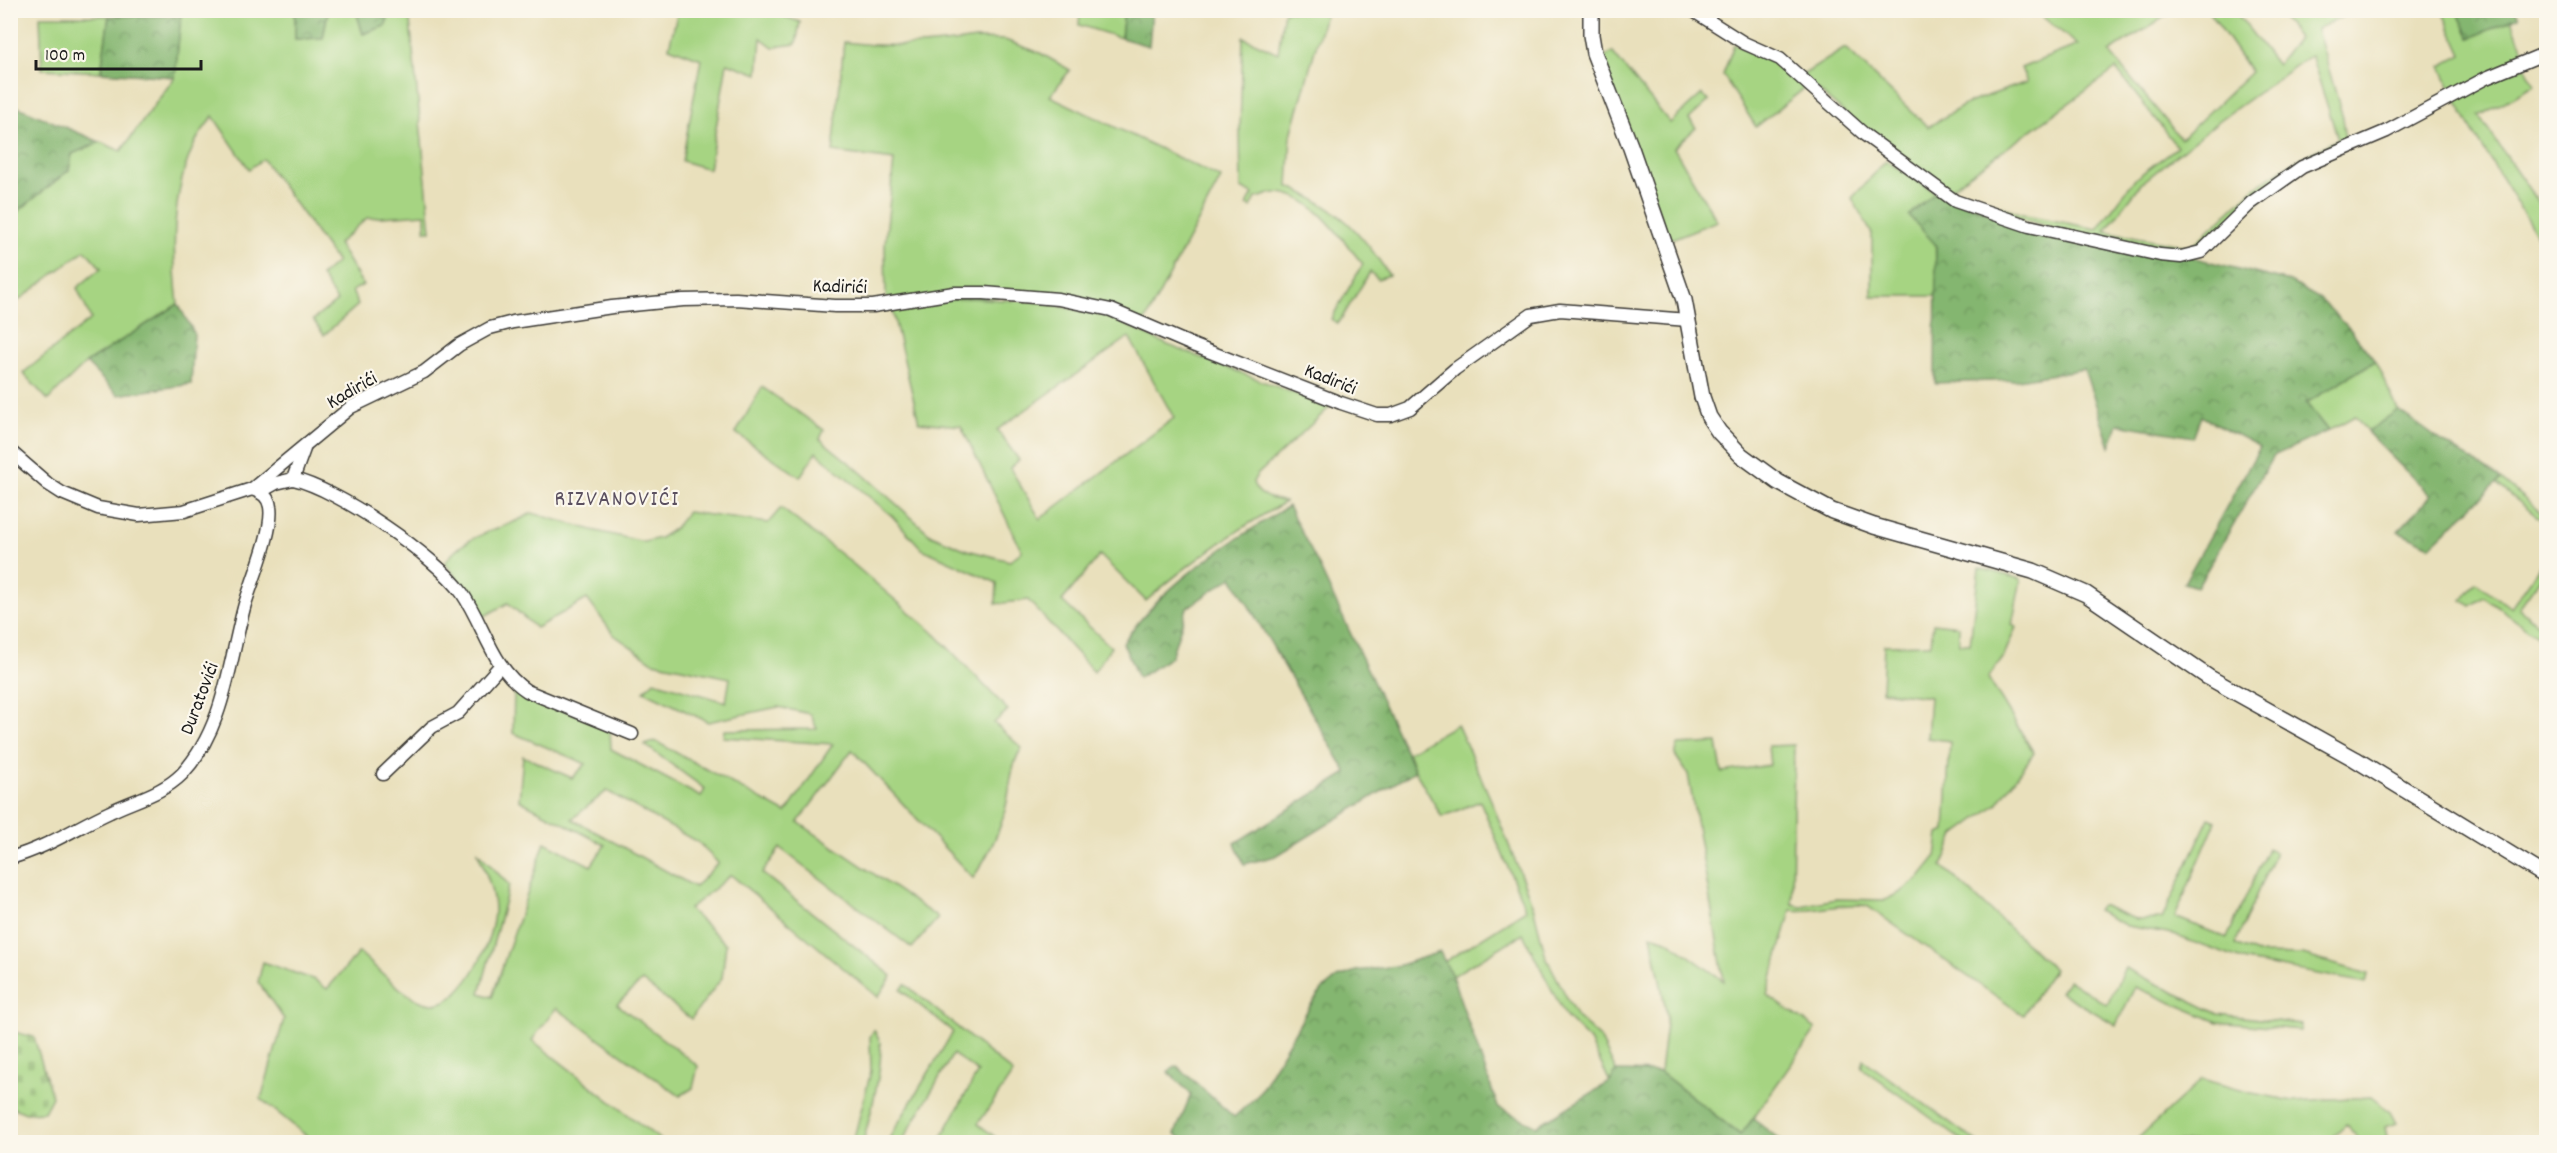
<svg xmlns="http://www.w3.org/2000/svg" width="2557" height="1153" font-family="Dekko,sans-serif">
  <defs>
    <pattern id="forest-crowns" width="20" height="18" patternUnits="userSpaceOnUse" patternTransform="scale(1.5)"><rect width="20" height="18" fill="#84b670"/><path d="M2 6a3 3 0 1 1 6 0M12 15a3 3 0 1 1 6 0" fill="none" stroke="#6b935b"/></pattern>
    <pattern id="cemetery-stones" width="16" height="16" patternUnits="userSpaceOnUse" patternTransform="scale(1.5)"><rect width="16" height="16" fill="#a6d482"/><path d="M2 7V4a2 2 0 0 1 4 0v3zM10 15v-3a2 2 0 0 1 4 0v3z" fill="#8eb570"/></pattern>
  </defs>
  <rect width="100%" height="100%" fill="#fbf7ec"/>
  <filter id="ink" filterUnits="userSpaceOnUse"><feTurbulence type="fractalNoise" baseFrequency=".0167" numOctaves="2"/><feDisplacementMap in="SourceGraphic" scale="12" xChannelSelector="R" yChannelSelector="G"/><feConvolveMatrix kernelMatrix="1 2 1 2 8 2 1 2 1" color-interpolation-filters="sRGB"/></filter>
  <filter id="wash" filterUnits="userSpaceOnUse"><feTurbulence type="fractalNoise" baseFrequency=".008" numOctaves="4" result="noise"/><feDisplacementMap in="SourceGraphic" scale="24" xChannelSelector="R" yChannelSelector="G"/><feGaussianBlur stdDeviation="1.35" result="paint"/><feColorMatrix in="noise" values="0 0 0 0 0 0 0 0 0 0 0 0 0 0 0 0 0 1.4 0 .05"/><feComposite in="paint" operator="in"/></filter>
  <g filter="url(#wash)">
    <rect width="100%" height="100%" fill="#e9e0bc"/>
    <g fill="#a6d482" stroke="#61784f" stroke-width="1.5" fill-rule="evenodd">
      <path d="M 181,11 L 295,11 L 295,39 L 323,38 L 328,11 L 356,11 L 363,34 L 385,26 L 391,11 L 409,11 L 431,231 L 425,230 L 425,214 L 367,218 L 338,244 L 363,285 L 352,291 L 358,305 L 324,335 L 313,320 L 337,301 L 321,276 L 337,262 L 263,159 L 249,169 L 213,116 C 207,125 199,134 195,143 C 171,192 172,252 178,304 L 86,363 L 48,400 L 23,373 L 91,319 L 77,288 L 101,268 L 85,250 L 11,306 L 11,217 L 69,170 L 72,154 L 100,142 L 121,151 L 175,77 Z"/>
      <path d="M 678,11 L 768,11 L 800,22 L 796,44 L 773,47 L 761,38 L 758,74 L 727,63 L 709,169 L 682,161 L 701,59 L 669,47 Z"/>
      <path d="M 1080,11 L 1124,11 L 1121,38 L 1079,25 Z"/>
      <path d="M 1284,11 L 1326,11 L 1291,135 L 1288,186 C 1338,209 1359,228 1389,275 L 1378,279 L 1370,272 L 1338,324 L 1331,319 L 1363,264 C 1341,239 1312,191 1274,193 C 1268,194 1262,197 1256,198 L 1251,207 L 1247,205 L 1253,194 L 1241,188 L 1240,128 L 1243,37 L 1278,53 Z"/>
      <path d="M 2035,11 L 2174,11 L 2109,52 L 2181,139 L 2251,72 L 2209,11 L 2235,11 L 2277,65 L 2298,38 L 2278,11 L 2355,11 L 2317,29 L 2343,118 L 2347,147 L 2298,169 L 2191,257 L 2096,240 L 1944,197 L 1801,76 L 1845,48 L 1928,127 L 1968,103 L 2027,82 L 2021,68 L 2078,45 ZM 2311,55 L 2338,139 L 2288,165 L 2253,189 L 2191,247 L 2105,231 L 2142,183 L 2220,120 ZM 2116,69 L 2177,147 L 2136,178 L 2097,229 L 2026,215 L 1950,189 Z"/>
      <path d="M 2442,11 L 2457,11 L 2470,38 L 2511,20 L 2527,60 L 2453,93 L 2441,66 L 2462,55 Z"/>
      <path d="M 40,16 L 109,16 L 101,72 L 42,69 Z"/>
      <path d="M 976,39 L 1005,40 L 1040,53 L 1070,70 L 1050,96 L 1221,178 L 1144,323 L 1043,294 L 886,302 L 885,244 L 894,160 L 833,152 L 844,42 C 891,48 929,46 976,39 Z"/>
      <path d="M 1734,44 L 1776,63 L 1806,87 L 1756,127 L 1723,75 Z"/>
      <path d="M 1612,52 L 1670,123 L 1702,94 L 1709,101 L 1689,119 L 1696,128 L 1674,148 L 1717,221 L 1669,240 L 1600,61 Z"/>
      <path d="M 2525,66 L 2535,85 L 2479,116 L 2546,214 L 2546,250 L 2473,132 L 2454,96 Z"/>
      <path d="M 1886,161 L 1935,192 L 1936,296 L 1872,296 L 1872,234 L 1852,198 Z"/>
      <path d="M 970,298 L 1041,302 L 1110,317 L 1168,345 L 1330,407 L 1257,475 L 1253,482 C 1257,497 1271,498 1285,502 C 1235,531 1189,562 1146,601 L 1100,555 L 1062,601 L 1111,647 L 1094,672 L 1028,600 L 996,604 L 997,583 L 922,549 L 892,516 L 816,452 L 800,477 L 736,433 L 762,387 L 824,430 L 820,439 L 856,468 L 931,535 L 967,550 L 1010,561 L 1022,551 L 961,426 L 919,422 L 892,310 L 946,300 ZM 1129,337 L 1174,418 L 1040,519 L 1010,468 L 1019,460 L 997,430 Z"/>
      <path d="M 2375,361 L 2398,410 L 2367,432 L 2355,416 L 2328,431 L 2306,403 Z"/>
      <path d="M 2501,479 L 2546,517 L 2546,524 L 2496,483 Z"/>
      <path d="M 781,508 L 853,564 L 934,633 L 1008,710 L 994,723 L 1022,748 C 1010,765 1011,786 1006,806 C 1001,830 987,857 973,878 L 852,750 L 798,822 L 938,918 L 912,948 L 780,848 L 762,873 L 892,976 L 878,997 L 731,875 L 689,909 L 726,944 L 722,978 L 691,1019 L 642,981 L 617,1004 L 698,1066 L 693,1088 L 680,1096 L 556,1008 L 532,1040 L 663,1142 L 314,1142 L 261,1099 L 284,1019 L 258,982 L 263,962 L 315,980 L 327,989 L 359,952 C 376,967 410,1004 434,1004 C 467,1002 495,936 494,908 C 493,888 485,870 477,851 L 509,885 L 480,993 L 492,997 L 545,842 L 591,866 L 605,845 L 519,800 L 523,756 L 572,778 L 586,764 L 513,733 L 514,689 L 610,728 L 611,749 L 701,797 L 705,789 L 645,745 L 655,741 L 786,813 L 833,744 L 723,737 L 724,730 L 817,729 L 810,714 L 778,707 L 708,722 L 644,691 L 654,681 L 726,702 L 730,678 L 653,662 L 614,635 L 587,599 L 536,628 L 508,603 L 483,617 L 466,590 L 445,563 C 465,532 503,531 532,513 L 592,530 L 644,542 L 660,538 L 674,529 L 688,512 L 768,523 ZM 607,791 L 699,843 L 718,863 L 695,887 L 572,819 Z"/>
      <path d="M 2546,558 L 2546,570 L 2519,608 L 2546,631 L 2546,643 L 2484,597 L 2471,606 L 2462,600 L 2476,582 L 2511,608 Z"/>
      <path d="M 1979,568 L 2021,579 L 2012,625 L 2016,627 L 2003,658 L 1988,678 L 2034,753 L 1997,804 L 1955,835 L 1942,866 L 2054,969 L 2023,1015 L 1867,906 C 1839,901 1817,914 1791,910 L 1767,995 L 1816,1029 L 1741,1135 L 1660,1072 L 1667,1016 L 1651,935 L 1667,940 L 1724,981 L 1688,774 L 1675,755 L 1678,745 L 1717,743 L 1722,772 L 1770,765 L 1768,746 L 1794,745 L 1792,904 L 1801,906 L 1835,899 L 1885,900 L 1901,892 L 1919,878 L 1936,857 L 1939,834 L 1945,831 L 1950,741 L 1927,738 L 1930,697 L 1882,691 L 1884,645 L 1931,644 L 1933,623 L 1959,626 L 1959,644 L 1970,644 Z"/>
      <path d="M 1457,724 L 1491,800 L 1533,906 L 1546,957 L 1577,1017 L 1600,1038 L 1616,1071 L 1610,1082 L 1590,1041 L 1566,1017 L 1523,934 L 1452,976 L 1444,962 L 1526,910 L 1480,801 L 1442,817 L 1415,771 L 1408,752 Z"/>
      <path d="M 2209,818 L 2216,821 L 2175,917 L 2227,938 L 2268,848 L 2275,852 L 2235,944 L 2259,954 L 2303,955 L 2368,974 L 2366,983 L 2242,960 L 2168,933 L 2127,926 L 2097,911 L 2101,905 L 2137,920 L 2162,919 Z"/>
      <path d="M 2125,968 L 2218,1014 L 2301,1024 L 2300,1030 L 2218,1022 L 2135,987 L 2116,1025 L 2060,992 L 2069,980 L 2107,1005 Z"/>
      <path d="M 905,984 L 1013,1073 L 978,1124 L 1002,1142 L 939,1142 L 978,1072 L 953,1054 L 902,1142 L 887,1142 L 953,1032 L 901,990 Z"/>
      <path d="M 874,1030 C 876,1034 879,1039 880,1043 C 884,1064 869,1121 863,1142 L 853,1142 L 871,1071 L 870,1037 Z"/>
      <path d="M 1864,1060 L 1977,1142 L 1964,1142 L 1862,1068 Z"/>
      <path d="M 2202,1079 L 2247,1092 L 2293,1101 L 2371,1097 L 2390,1112 L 2396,1123 L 2385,1127 L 2388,1142 L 2361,1142 L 2346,1124 L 2327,1142 L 2134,1142 Z"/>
    </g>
    <g fill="url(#forest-crowns)" stroke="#506946" stroke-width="1.5">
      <path d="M 295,11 L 328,11 L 323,38 L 295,39 Z"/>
      <path d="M 356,11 L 356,10 L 391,11 L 385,26 L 363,34 Z"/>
      <path d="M 1124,11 L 1152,11 L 1149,46 L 1121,38 Z"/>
      <path d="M 2457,11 L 2515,11 L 2519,17 L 2470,38 Z"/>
      <path d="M 109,16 L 181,16 L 175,77 L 101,72 Z"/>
      <path d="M 11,104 L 100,142 L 72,154 L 69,170 L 11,217 Z"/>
      <path d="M 1935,192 L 2021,225 L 2191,257 L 2290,282 L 2320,299 L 2350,329 L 2375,361 L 2306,403 L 2328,431 L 2273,456 L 2197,587 L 2184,583 L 2260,447 L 2201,416 L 2193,437 L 2118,424 L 2110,447 L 2084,369 L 2018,380 L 1935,383 L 1936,245 L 1909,216 Z"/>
      <path d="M 178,304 L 194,333 L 191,384 L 118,395 L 86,363 Z"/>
      <path d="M 2398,410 L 2437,438 L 2501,479 L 2430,546 L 2398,531 L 2431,496 L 2367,432 Z"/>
      <path d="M 1288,506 L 1317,562 L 1415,771 L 1276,856 L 1244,864 L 1235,843 L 1347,773 L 1232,577 L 1187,608 L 1171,657 L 1138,678 L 1123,643 C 1163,583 1228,544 1288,506 Z"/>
      <path d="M 1440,952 L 1452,976 L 1498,1107 L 1537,1126 L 1610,1082 L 1616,1071 L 1660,1072 L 1740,1135 L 1753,1119 L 1783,1142 L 1187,1142 L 1175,1134 L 1191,1094 L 1168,1072 L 1177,1066 L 1234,1117 L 1258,1095 L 1310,1006 L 1323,989 L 1337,978 L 1356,971 L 1397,966 Z"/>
    </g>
    <path fill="url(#cemetery-stones)" stroke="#61784f" stroke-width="1.5" d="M 10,1031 L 34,1037 L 52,1097 L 44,1112 L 26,1113 L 11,1107 Z"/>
  </g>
  <g filter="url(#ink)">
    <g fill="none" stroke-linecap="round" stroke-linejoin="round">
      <g stroke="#3b3934" stroke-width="15">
        <g id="minor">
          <path d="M 1692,10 L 1744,43 L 1780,59 L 1865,135 L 1955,201 L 2029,226 L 2160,255 L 2181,257 L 2201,252 L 2251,203 L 2302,167 L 2387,131 L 2486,78 L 2546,53"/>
          <path d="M 304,449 L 293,479 C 338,489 436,556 462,593 C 485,627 492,668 527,691 L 632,734"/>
          <path d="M 10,451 L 48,484 L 62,493 L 98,508 L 139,515 L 184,511 L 252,489 L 351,407 L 424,372 L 459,345 L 490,328 L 513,322 L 612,307 L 683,300 L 736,299 L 835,306 L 873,306 L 954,293 L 984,293 L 1058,299 L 1111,310 L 1195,346 L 1341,403 L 1377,415 L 1391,415 L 1410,408 L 1455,369 L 1531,315 L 1560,310 L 1688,320"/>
          <path d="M 260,492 L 276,483 L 293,479"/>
          <path d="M 383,774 L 432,727 L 458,713 L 500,666"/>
          <path d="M 10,858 C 46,848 77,827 110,812 C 134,800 162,794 182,774 C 225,728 229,661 245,604 C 252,581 274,529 270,507 C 269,497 262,492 252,489"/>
        </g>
      </g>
      <g stroke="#3b3934" stroke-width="18">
        <path id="tertiary" d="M 1591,10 L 1591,35 L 1594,53 L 1631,148 L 1684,300 L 1702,397 L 1709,417 L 1719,432 L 1741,455 L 1778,482 L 1832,511 L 1874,526 L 2033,571 L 2086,594 L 2208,677 L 2355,759 L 2546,876"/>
      </g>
      <use href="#minor" stroke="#fff" stroke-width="12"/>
      <use href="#tertiary" stroke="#fff" stroke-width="15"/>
    </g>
  </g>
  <g text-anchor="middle" stroke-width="4.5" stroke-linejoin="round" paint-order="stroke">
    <g font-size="20" fill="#1c1c1c" stroke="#fbf7ec">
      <text transform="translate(840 285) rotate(2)" y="7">Kadirići</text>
      <text transform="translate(1331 378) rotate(22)" y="7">Kadirići</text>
      <text transform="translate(351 389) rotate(-30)" y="7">Kadirići</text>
      <text transform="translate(198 698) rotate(-69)" y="7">Duratovići</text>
    </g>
    <g font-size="22" letter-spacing="1.5" fill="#5b5060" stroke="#fbf7ec">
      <text x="617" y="505">RIZVANOVIĆI</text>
    </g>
  </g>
  <rect width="2557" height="1153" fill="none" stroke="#fbf7ec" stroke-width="36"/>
  <path d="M36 60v9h165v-9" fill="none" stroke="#1c1c1c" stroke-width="3"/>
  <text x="45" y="60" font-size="18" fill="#1c1c1c" stroke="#fbf7ec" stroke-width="4.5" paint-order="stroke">100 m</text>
</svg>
